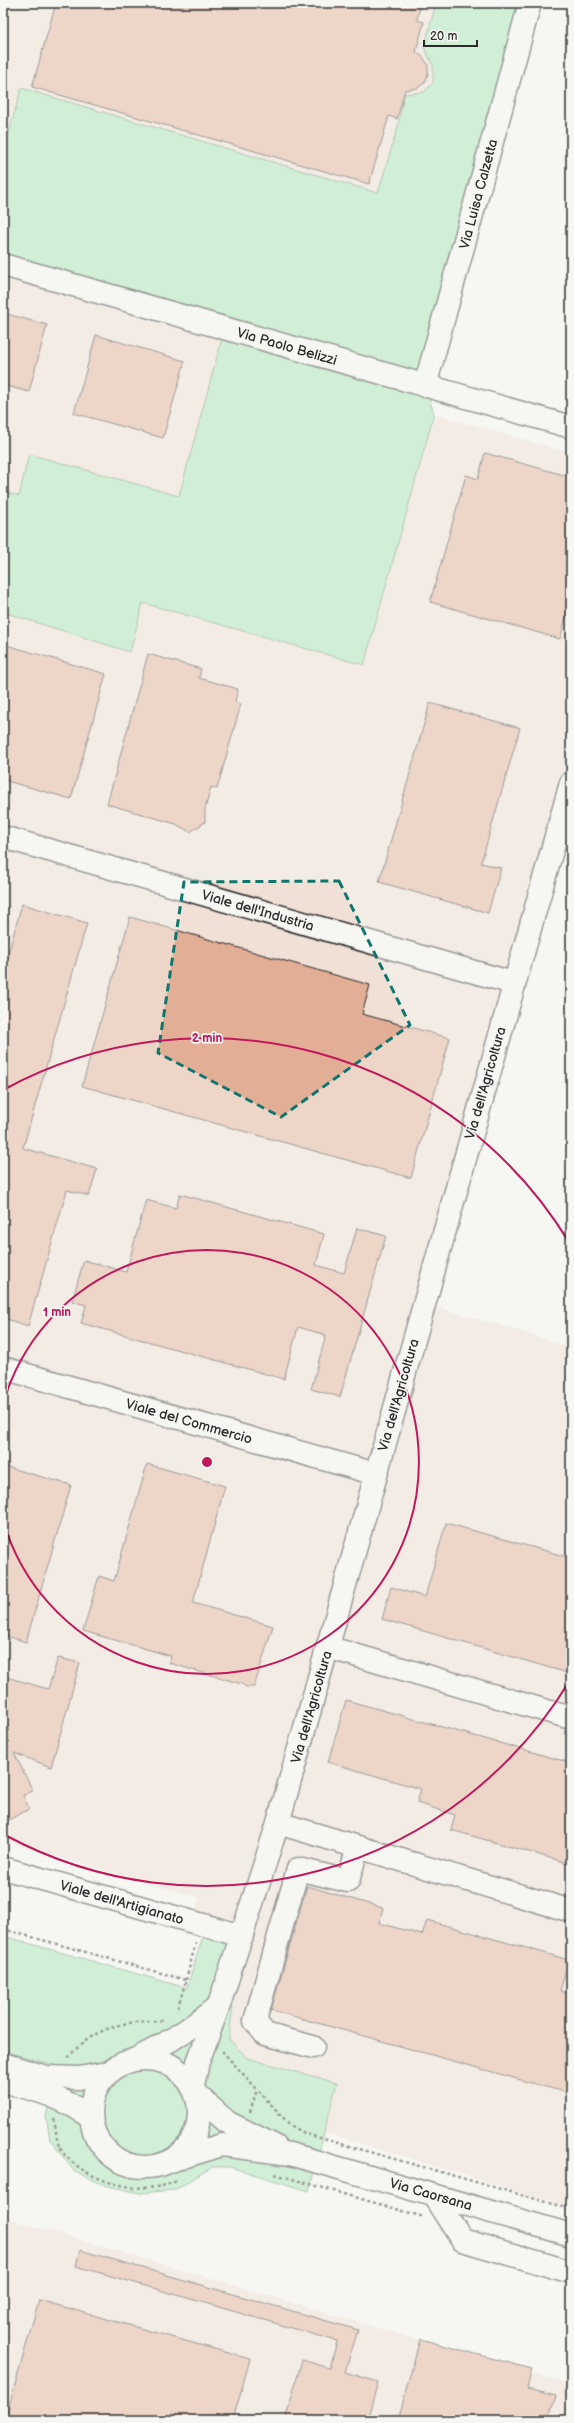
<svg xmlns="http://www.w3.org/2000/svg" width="574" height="2423" font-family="'Balsamiq Sans',sans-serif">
  <rect width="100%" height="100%" fill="#f6f6f2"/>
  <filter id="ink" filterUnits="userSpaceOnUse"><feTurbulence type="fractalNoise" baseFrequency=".025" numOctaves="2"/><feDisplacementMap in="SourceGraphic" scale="8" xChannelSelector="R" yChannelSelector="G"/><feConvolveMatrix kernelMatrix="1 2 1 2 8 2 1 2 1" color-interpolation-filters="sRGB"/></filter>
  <g filter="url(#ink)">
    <g fill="#f0e0d6">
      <path d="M 3,3 L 530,3 L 425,385 L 434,414 L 571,453 L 571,788 L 426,1304 L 514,1329 L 571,1348 L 571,2208 L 323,2132 L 337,2083 L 247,2058 L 229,2039 L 241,1935 L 205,1929 L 196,1910 L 199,1898 L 3,1841 Z"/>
      <path d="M 3,2217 L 571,2385 L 571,2420 L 3,2420 Z"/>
    </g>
    <g fill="#a2e7b3" stroke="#66896f">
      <path d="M 436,3 L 530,3 L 425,385 L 434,414 L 364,665 L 143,603 L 130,652 L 3,612 L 3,492 L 19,496 L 29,454 L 179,496 L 224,331 L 3,265 L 3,156 L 21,88 L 378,193 L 398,126 L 404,94 L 424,92 L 433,83 L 433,65 L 424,48 Z"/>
      <path d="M 205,1929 L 241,1935 L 229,2039 L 247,2058 L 337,2083 L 309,2191 L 230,2167 L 212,2167 L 175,2190 L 140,2193 L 104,2185 L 74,2171 L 50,2140 L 46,2116 L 58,2066 L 3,2051 L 3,1936 L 187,1988 Z"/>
    </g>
    <g fill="#e3ae96" stroke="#2b2b2b">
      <path d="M 56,3 L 421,3 L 417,20 L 424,22 L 416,52 L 423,57 L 428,65 L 428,74 L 425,82 L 418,88 L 405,90 L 397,119 L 389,116 L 369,184 L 32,87 Z"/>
      <path d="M 3,313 L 47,325 L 29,392 L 3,385 Z"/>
      <path d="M 96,335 L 185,361 L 163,438 L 74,413 Z"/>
      <path d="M 485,453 L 571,477 L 571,601 L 560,639 L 430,602 L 466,475 L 478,479 Z"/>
      <path d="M 3,644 L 106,674 L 71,799 L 3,780 Z"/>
      <path d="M 148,654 L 201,669 L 199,678 L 238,689 L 235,702 L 241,704 L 217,789 L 211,787 L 205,809 L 205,822 L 190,832 L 176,824 L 107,804 Z"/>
      <path d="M 430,703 L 520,728 L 481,863 L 501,868 L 488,913 L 379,882 Z"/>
      <path d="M 22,904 L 87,923 L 23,1148 L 97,1169 L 89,1196 L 67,1190 L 28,1326 L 3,1318 L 3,972 Z"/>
      <path d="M 130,917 L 370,985 L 362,1014 L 450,1038 L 411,1178 L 82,1086 Z"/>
      <path d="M 180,1194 L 324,1234 L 316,1265 L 344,1273 L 357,1228 L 386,1236 L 340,1397 L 311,1389 L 326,1335 L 298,1327 L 284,1379 L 81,1323 L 86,1305 L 72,1301 L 84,1260 L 126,1272 L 146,1200 L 176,1208 Z"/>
      <path d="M 147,1464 L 225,1486 L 193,1603 L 273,1626 L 254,1687 L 246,1687 L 242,1684 L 169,1663 L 171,1656 L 83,1631 L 99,1576 L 114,1581 Z"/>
      <path d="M 3,1466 L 71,1485 L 26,1642 L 3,1635 Z"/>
      <path d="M 446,1523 L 571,1558 L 571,1674 L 382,1619 L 391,1587 L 425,1597 Z"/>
      <path d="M 58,1658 L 80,1663 L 51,1767 L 14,1753 L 33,1791 L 23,1795 L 29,1809 L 3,1823 L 3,1676 L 48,1689 Z"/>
      <path d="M 346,1700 L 571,1763 L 571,1864 L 451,1830 L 455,1815 L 417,1803 L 421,1789 L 328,1762 Z"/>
      <path d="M 307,1886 L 383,1908 L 379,1923 L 422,1935 L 427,1920 L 569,1960 L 560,1991 L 571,1994 L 571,2094 L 271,2010 Z"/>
      <path d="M 80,2250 L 358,2330 L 345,2372 L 378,2382 L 367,2420 L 285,2420 L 302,2360 L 330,2368 L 337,2341 L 76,2266 Z"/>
      <path d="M 39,2300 L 250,2359 L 233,2420 L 5,2420 Z"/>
      <path d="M 420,2339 L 532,2369 L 527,2389 L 556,2396 L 548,2420 L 398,2420 Z"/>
    </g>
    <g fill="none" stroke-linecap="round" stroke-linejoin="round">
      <g stroke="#2b2b2b" stroke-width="25">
        <g id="minor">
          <path d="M 3,265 L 571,427"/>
          <path d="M 425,386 L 530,3"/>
          <path d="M 3,837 L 513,983"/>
          <path d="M 3,1368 L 376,1474"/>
          <path d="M 327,1647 L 571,1718"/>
          <path d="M 278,1823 L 571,1911"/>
          <path d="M 3,1868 L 242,1936"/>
          <path d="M 313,2047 L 265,2034 L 255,2021 L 298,1869 L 348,1881 L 358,1847"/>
          <path d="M 136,2059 C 167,2044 192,2028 218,2006"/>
          <path d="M 193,2086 L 198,2062 L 219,2005 L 278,1823 L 571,783"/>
          <path d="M 433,2195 L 462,2240 L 571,2272"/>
        </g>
      </g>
      <g stroke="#2b2b2b" stroke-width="25">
        <g id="major">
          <circle cx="145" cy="2113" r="54"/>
          <path d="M 3,2064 L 46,2077 L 79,2078 L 107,2073"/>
          <path d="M 3,2081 C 35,2090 65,2097 91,2118"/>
          <path d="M 197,2095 L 227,2122 L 275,2146"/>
          <path d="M 173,2160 L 222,2145 L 290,2154 L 571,2235"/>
        </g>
      </g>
      <g stroke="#2b2b2b" stroke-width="2.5" stroke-dasharray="3 3" stroke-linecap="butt">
        <path d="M 3,1929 L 186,1980 L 177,2011"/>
        <path d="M 186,1980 L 196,1942"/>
        <path d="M 222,2051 L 290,2125 L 306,2134 L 571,2209"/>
        <path d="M 68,2058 C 93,2027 126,2020 164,2021"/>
        <path d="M 250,2112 L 257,2090"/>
        <path d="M 54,2119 C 56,2127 56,2141 60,2148 C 80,2181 145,2199 178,2180"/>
        <path d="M 275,2174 L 424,2217"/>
      </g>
      <use href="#minor" stroke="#f6f6f2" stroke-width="22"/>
      <use href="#major" stroke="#f6f6f2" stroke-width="22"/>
    </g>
  </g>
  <path d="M0 0H574V2423H0ZM 339,881 L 410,1025 L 281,1117 L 158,1053 L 184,882 Z" fill="#f6f6f2" fill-opacity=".55" fill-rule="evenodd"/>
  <path fill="none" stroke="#0f766e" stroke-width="3" stroke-dasharray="8 5" stroke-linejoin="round" d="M 339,881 L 410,1025 L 281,1117 L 158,1053 L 184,882 Z"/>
  <g fill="none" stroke="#c2185b" stroke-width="2">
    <path d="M3 1404A212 212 0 1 1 3 1520"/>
    <path d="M570 1680A424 424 0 0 1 5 1835M5 1089A424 424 0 0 1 570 1244"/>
  </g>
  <g text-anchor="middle" stroke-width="3.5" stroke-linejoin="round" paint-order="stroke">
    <g font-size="14" fill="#2b2b2b" stroke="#f6f6f2">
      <text transform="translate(478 194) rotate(-75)" y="5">Via Luisa Calzetta</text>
      <text transform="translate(287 346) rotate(16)" y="5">Via Paolo Belizzi</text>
      <text transform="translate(258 910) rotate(16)" y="5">Viale dell'Industria</text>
      <text transform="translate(485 1083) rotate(-74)" y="5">Via dell'Agricoltura</text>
      <text transform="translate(398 1395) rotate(-74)" y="5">Via dell'Agricoltura</text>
      <text transform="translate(189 1421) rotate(16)" y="5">Viale del Commercio</text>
      <text transform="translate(311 1707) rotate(-74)" y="5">Via dell'Agricoltura</text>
      <text transform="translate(122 1902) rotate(16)" y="5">Viale dell'Artigianato</text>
      <text transform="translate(431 2194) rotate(16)" y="5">Via Caorsana</text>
    </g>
  </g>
  <circle cx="207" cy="1462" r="6" fill="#c2185b" stroke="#f6f6f2" stroke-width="2"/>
  <g font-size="12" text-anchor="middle" font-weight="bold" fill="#c2185b" stroke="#f6f6f2" stroke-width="3.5" stroke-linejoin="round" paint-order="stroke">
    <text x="207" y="1042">2 min</text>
    <text x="57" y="1316">1 min</text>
  </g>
  <rect width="574" height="2423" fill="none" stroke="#f6f6f2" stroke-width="16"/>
  <rect x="8" y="8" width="558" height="2407" fill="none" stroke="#2b2b2b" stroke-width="1.5" filter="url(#ink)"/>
  <path d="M424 40v6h53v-6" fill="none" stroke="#2b2b2b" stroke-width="2"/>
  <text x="430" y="40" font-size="12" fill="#2b2b2b" stroke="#f6f6f2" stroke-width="3" paint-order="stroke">20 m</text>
</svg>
